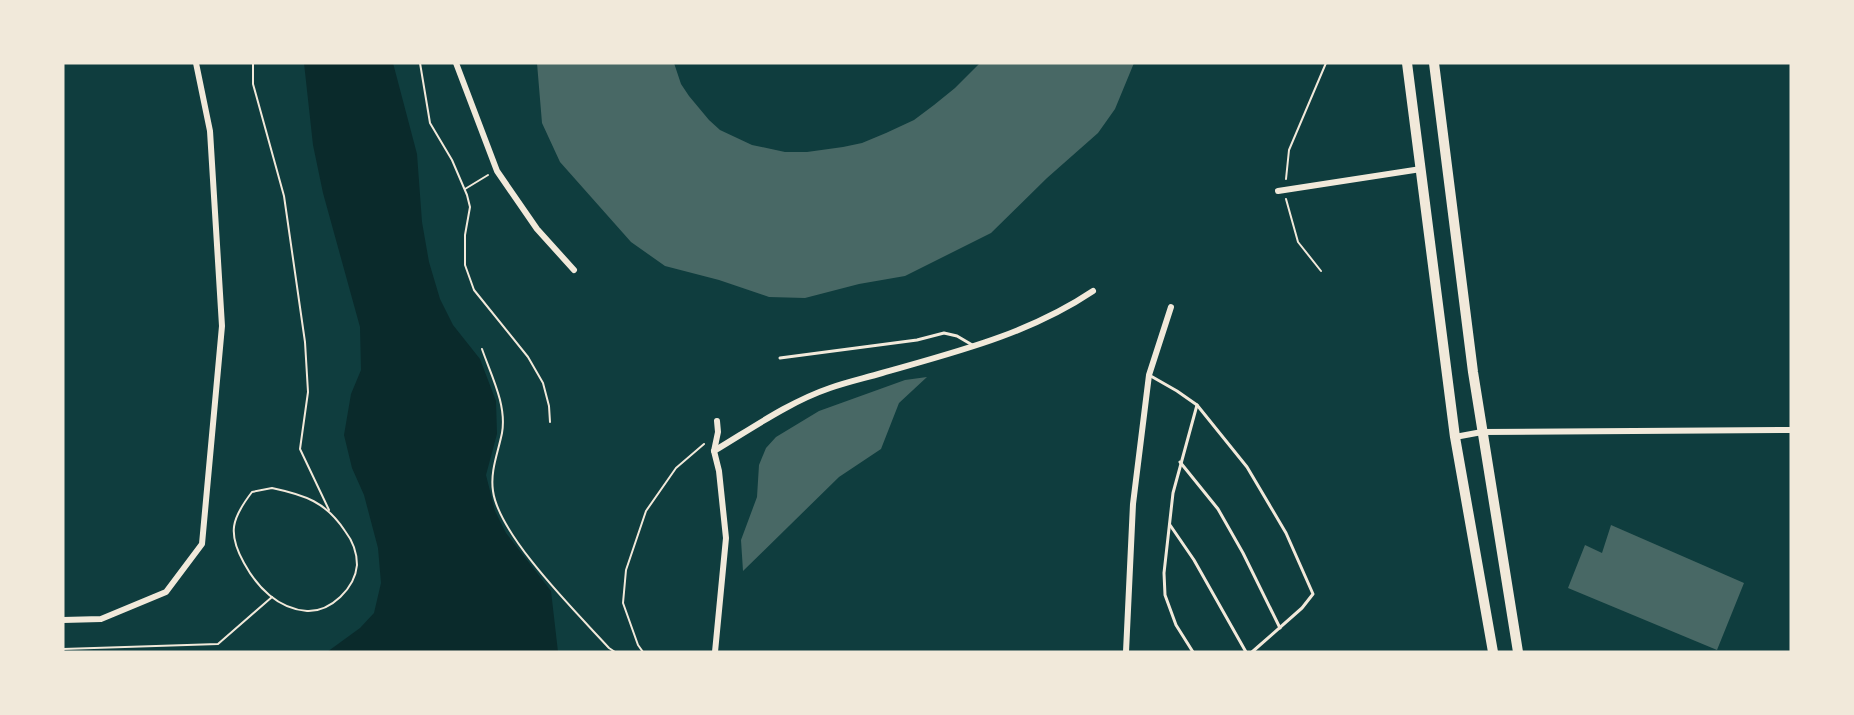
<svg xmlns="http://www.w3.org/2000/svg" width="1854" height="715" font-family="Helvetica,sans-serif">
  <rect width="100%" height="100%" fill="#0f3d3e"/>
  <path fill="#0a2a2b" d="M 304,63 L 393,63 L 417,154 L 422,222 L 429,262 L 440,299 L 453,325 L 480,359 L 496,401 L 497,434 L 486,475 L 495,511 L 506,533 L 551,591 L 558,652 L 327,652 L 360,628 L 374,613 L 381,583 L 378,548 L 364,495 L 352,468 L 344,435 L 351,394 L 361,370 L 360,327 L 323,193 L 313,145 Z"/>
  <g fill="#486865">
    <path d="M 537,63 L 674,63 L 681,84 L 689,96 L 709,120 L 720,130 L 752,145 L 785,152 L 807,152 L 843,147 L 862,143 L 886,133 L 914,120 L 934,105 L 955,88 L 980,63 L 1134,63 L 1115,109 L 1098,133 L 1047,178 L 991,233 L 905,276 L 859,284 L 805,298 L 769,297 L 719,280 L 665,266 L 631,242 L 560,162 L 542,123 Z"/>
    <path d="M 927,377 L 899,403 L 881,449 L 839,477 L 743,571 L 741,540 L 757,497 L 759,465 L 766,448 L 776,437 L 819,411 L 905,380 Z"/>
    <path d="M 1611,525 L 1744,583 L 1717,650 L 1568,588 L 1585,545 L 1602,553 Z"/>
  </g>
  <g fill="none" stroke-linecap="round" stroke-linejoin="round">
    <g stroke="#f1e9da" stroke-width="2">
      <path d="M 253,63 L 253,84 L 284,196 L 305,342 L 308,392 L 300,449 L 329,510"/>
      <path d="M 420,63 L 430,123 L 452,160 L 467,195 L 470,207 L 465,235 L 465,265 L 474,290 L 528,357 L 543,383 L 549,406 L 550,422"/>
      <path d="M 1286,179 L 1289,150 L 1326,63"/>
      <path d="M 465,189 L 488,175"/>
      <path d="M 1286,199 L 1298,242 L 1321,271"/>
      <path d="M 482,349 C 491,375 507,405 502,433 C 498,453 490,471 493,491 C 499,536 578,614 609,648 L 615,652"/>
      <path d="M 272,488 C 305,495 326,502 345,531 C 352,540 357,553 357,565 C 355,588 331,612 307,611 C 278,609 257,587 244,563 C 227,533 232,518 252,492 Z"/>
      <path d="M 63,649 L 218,644 L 272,597"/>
      <path d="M 643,652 L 638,645 L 623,603 L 626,570 L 646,511 L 676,468 L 704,444"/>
    </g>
    <g stroke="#f1e9da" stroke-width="3">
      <path d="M 780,358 L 917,340 L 944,333 L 957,336 L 974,346"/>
      <path d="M 1149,375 L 1177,391 L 1197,405 L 1247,467 L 1286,533 L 1313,594 L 1302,608 L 1252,652"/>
      <path d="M 1180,462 L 1218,509 L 1243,553 L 1280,628"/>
      <path d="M 1170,525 L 1194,560 L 1246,652"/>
      <path d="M 1193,652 L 1176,625 L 1165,595 L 1164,573 L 1173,493 L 1197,405"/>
    </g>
    <g stroke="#f1e9da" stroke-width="6">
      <path d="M 456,63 L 497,171 L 537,229 L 574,270"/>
      <path d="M 1278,191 L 1421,169"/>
      <path d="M 1455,437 L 1482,432 L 1791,430"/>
      <path d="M 714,451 C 751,429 789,402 830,388 C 847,382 865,378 882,373 C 956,352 1029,334 1093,291"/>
      <path d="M 63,620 L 101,619 L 166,592 L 202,544 L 222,326 L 210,131 L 196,63"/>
      <path d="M 715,652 L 726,538 L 719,471 L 714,451 L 718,432 L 717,421"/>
      <path d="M 1126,652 L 1133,504 L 1149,375 L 1171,307"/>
    </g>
    <g stroke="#f1e9da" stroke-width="10">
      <path d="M 1407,63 L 1455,437 L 1493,652"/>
      <path d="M 1434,63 L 1473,372 L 1518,652"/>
    </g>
  </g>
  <rect width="1854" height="715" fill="none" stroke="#f1e9da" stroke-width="129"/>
</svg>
